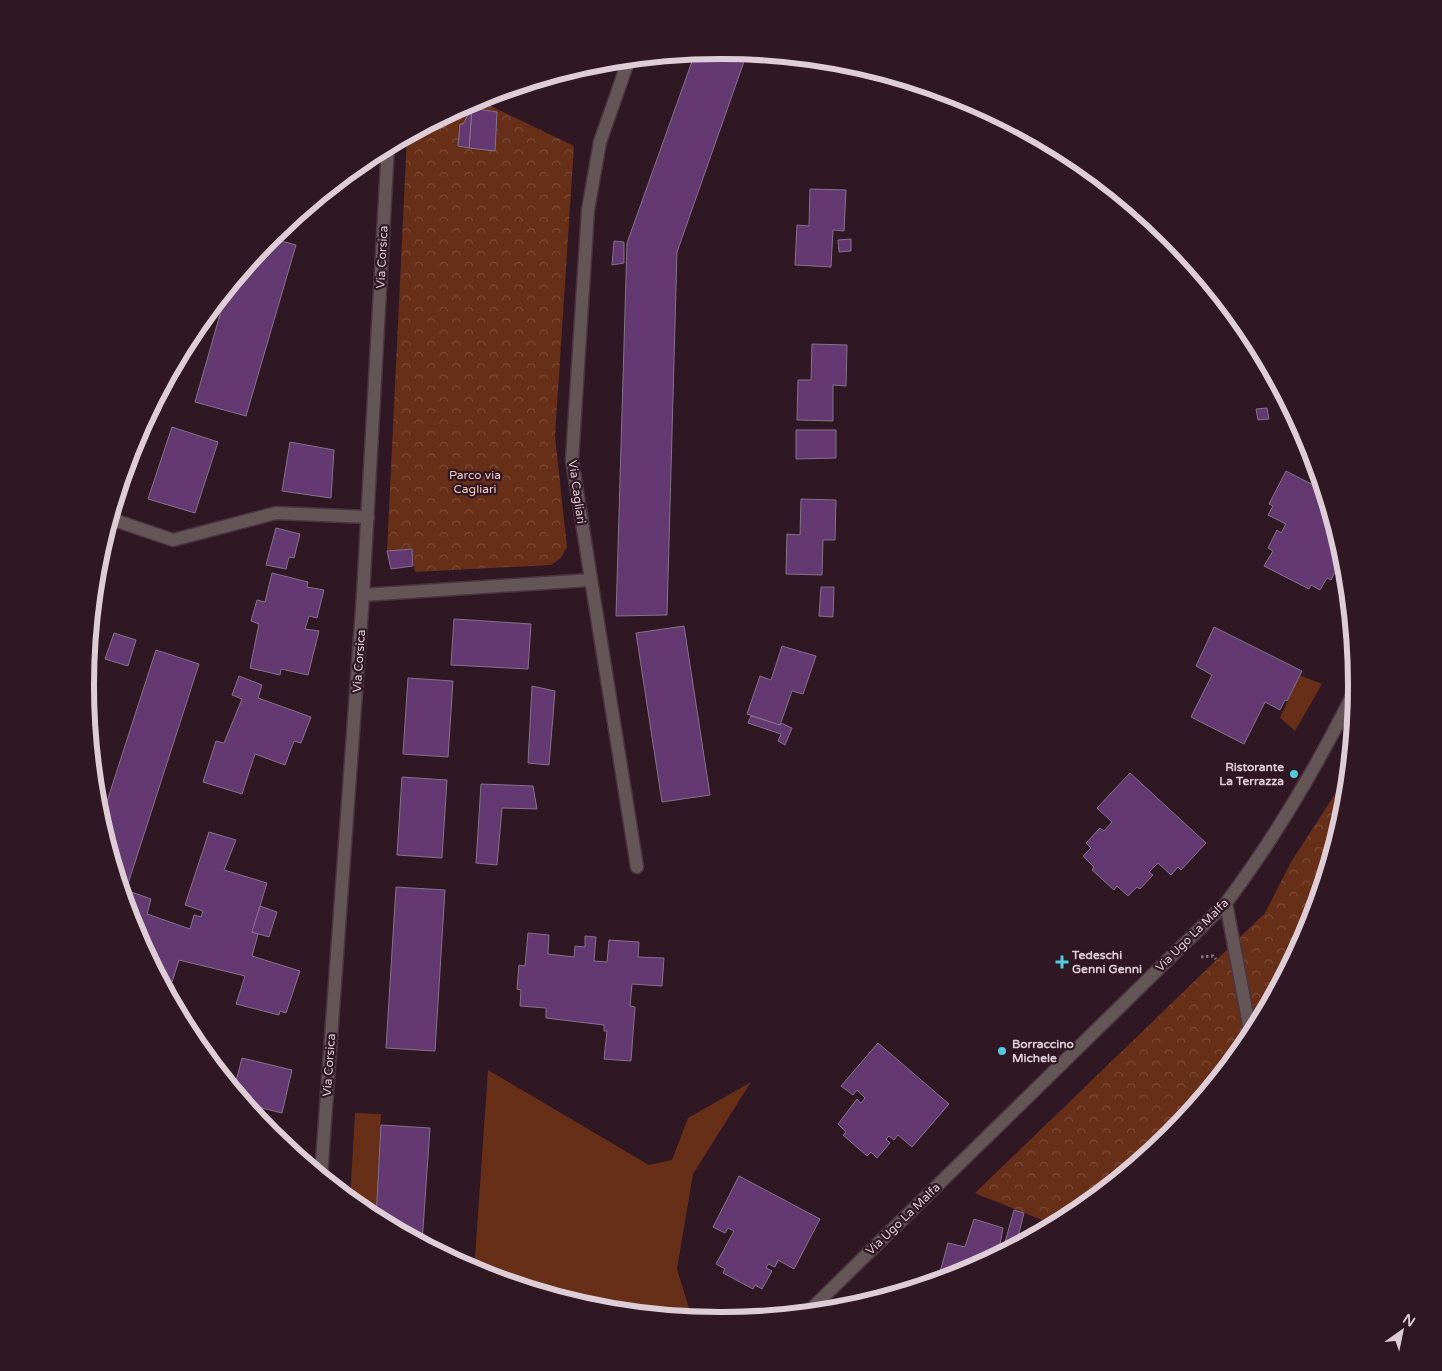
<svg xmlns="http://www.w3.org/2000/svg" width="1442" height="1371" font-family="'Varela Round',sans-serif">
  <defs>
    <pattern id="park-crowns" width="20" height="18" patternUnits="userSpaceOnUse" patternTransform="scale(1.25)"><rect width="20" height="18" fill="#672e18"/><path d="M2 6a3 3 0 1 1 6 0M12 15a3 3 0 1 1 6 0" fill="none" stroke="#7c4b39"/></pattern>
  </defs>
  <rect width="100%" height="100%" fill="#2f1724"/>
  <g fill="#672e18">
    <path d="M 1299,675 L 1322,684 L 1295,731 L 1280,718 Z"/>
    <path d="M 488,1070 L 649,1165 L 672,1160 L 688,1118 L 751,1082 L 693,1174 L 677,1269 L 692,1318 L 597,1309 L 474,1271 Z"/>
    <path d="M 355,1113 L 381,1114 L 376,1218 L 350,1199 Z"/>
  </g>
  <g fill="url(#park-crowns)">
    <path d="M 476,99 L 574,146 L 555,436 L 567,547 L 560,559 L 551,565 L 415,572 L 412,549 L 387,551 L 407,136 Z"/>
    <path d="M 1348,767 L 1344,810 L 1308,929 L 1249,1039 L 1170,1135 L 1074,1214 L 1054,1225 L 975,1193 L 1265,913 L 1291,862 L 1335,794 Z"/>
  </g>
  <g fill="#643971" stroke="#85728b">
    <path d="M 721,50 L 747,53 L 677,252 L 667,615 L 616,616 L 627,243 L 695,53 Z"/>
    <path d="M 472,108 L 497,112 L 495,151 L 469,148 Z"/>
    <path d="M 472,108 L 469,148 L 458,146 L 460,124 L 463,124 Z"/>
    <path d="M 810,189 L 846,190 L 844,231 L 833,230 L 831,267 L 795,265 L 797,225 L 809,226 Z"/>
    <path d="M 270,238 L 296,245 L 246,416 L 195,402 L 227,290 Z"/>
    <path d="M 851,239 L 851,251 L 839,252 L 838,240 Z"/>
    <path d="M 614,241 L 624,242 L 624,263 L 612,265 Z"/>
    <path d="M 812,344 L 847,345 L 846,386 L 833,385 L 833,421 L 797,420 L 798,380 L 811,380 Z"/>
    <path d="M 1267,408 L 1269,419 L 1258,420 L 1256,409 Z"/>
    <path d="M 172,427 L 218,442 L 195,513 L 148,499 Z"/>
    <path d="M 796,430 L 836,430 L 836,458 L 796,459 Z"/>
    <path d="M 290,442 L 334,450 L 331,498 L 282,491 Z"/>
    <path d="M 1286,471 L 1323,490 L 1342,553 L 1337,560 L 1340,562 L 1331,580 L 1327,578 L 1320,590 L 1311,585 L 1309,589 L 1264,566 L 1273,551 L 1268,548 L 1277,530 L 1281,533 L 1286,524 L 1268,515 L 1273,506 L 1269,504 Z"/>
    <path d="M 801,499 L 836,500 L 835,540 L 823,540 L 822,575 L 786,574 L 787,534 L 800,535 Z"/>
    <path d="M 276,528 L 300,534 L 294,558 L 289,557 L 286,569 L 266,565 Z"/>
    <path d="M 412,549 L 413,566 L 391,569 L 387,551 Z"/>
    <path d="M 272,573 L 308,582 L 307,587 L 324,590 L 317,618 L 309,616 L 305,629 L 319,631 L 308,675 L 281,669 L 280,675 L 250,668 L 259,624 L 251,621 L 257,600 L 265,602 Z"/>
    <path d="M 821,587 L 834,587 L 833,617 L 819,616 Z"/>
    <path d="M 454,619 L 531,624 L 528,669 L 451,665 Z"/>
    <path d="M 684,626 L 710,795 L 662,802 L 636,633 Z"/>
    <path d="M 1214,627 L 1302,671 L 1287,701 L 1285,700 L 1280,710 L 1265,702 L 1244,744 L 1191,717 L 1212,675 L 1196,666 Z"/>
    <path d="M 114,633 L 136,640 L 128,666 L 105,659 Z"/>
    <path d="M 782,646 L 816,656 L 803,694 L 792,691 L 780,725 L 747,714 L 760,676 L 771,680 Z"/>
    <path d="M 156,650 L 199,664 L 126,890 L 151,899 L 147,914 L 190,929 L 194,915 L 201,917 L 203,911 L 185,905 L 209,832 L 236,840 L 224,870 L 267,883 L 252,932 L 258,934 L 252,956 L 300,971 L 286,1013 L 280,1011 L 279,1015 L 236,1004 L 245,976 L 179,960 L 172,982 L 160,978 L 134,928 L 101,820 Z"/>
    <path d="M 239,676 L 262,685 L 258,698 L 311,717 L 301,743 L 294,741 L 285,765 L 255,754 L 242,794 L 203,782 L 216,741 L 224,743 L 242,699 L 232,695 Z"/>
    <path d="M 408,678 L 453,681 L 448,757 L 403,754 Z"/>
    <path d="M 532,686 L 555,691 L 549,765 L 528,763 Z"/>
    <path d="M 751,716 L 780,725 L 781,723 L 792,728 L 785,745 L 778,741 L 781,734 L 748,723 Z"/>
    <path d="M 1130,773 L 1206,843 L 1181,870 L 1178,867 L 1171,875 L 1158,863 L 1149,872 L 1153,875 L 1140,889 L 1137,887 L 1128,896 L 1117,886 L 1114,890 L 1092,870 L 1094,867 L 1083,856 L 1091,848 L 1086,843 L 1100,828 L 1104,831 L 1112,822 L 1097,808 Z"/>
    <path d="M 402,777 L 447,780 L 442,858 L 397,855 Z"/>
    <path d="M 481,784 L 533,786 L 537,809 L 502,808 L 497,865 L 476,863 Z"/>
    <path d="M 396,887 L 445,890 L 435,1051 L 386,1048 Z"/>
    <path d="M 260,906 L 277,912 L 269,937 L 252,932 Z"/>
    <path d="M 528,933 L 549,935 L 548,954 L 574,957 L 575,946 L 585,947 L 585,936 L 596,937 L 594,961 L 607,962 L 609,940 L 639,942 L 638,957 L 664,958 L 662,986 L 632,984 L 630,1006 L 635,1007 L 631,1061 L 604,1059 L 607,1031 L 604,1031 L 604,1025 L 546,1018 L 546,1008 L 520,1006 L 521,990 L 517,989 L 519,965 L 525,966 Z"/>
    <path d="M 196,1042 L 211,1047 L 208,1058 Z"/>
    <path d="M 878,1043 L 949,1104 L 912,1147 L 898,1135 L 894,1140 L 889,1136 L 886,1139 L 890,1143 L 877,1158 L 871,1152 L 867,1156 L 843,1135 L 846,1132 L 838,1124 L 857,1099 L 861,1103 L 865,1098 L 857,1090 L 853,1095 L 841,1086 Z"/>
    <path d="M 242,1058 L 292,1070 L 282,1113 L 246,1104 L 234,1089 Z"/>
    <path d="M 381,1125 L 430,1128 L 422,1243 L 376,1218 Z"/>
    <path d="M 739,1176 L 820,1219 L 794,1269 L 778,1260 L 775,1267 L 768,1264 L 766,1268 L 772,1271 L 762,1289 L 755,1285 L 753,1289 L 723,1273 L 725,1269 L 716,1264 L 734,1231 L 728,1228 L 725,1233 L 713,1227 Z"/>
    <path d="M 1014,1210 L 1024,1213 L 1016,1245 L 1002,1253 Z"/>
    <path d="M 974,1219 L 1003,1228 L 998,1255 L 964,1273 L 946,1278 L 947,1274 L 940,1272 L 948,1243 L 965,1247 Z"/>
  </g>
  <g fill="none" stroke-linecap="round" stroke-linejoin="round">
    <g stroke="#4b3440" stroke-width="15">
      <g id="minor">
        <path d="M 629,59 L 600,142 L 588,210 L 572,460 L 637,867"/>
        <path d="M 111,519 L 173,540 L 276,513 L 368,517"/>
        <path d="M 363,595 L 590,580"/>
        <path d="M 1226,903 L 1251,1036"/>
        <path d="M 321,1176 L 363,595 L 388,146"/>
        <path d="M 807,1313 L 1226,903 C 1277,835 1319,763 1356,688"/>
      </g>
    </g>
    <path stroke="#87727d" stroke-width="3" stroke-dasharray="2.5 2.5" stroke-linecap="butt" d="M 1201,957 L 1213,956 L 1216,959"/>
    <use href="#minor" stroke="#645556" stroke-width="12"/>
  </g>
  <g fill="#53cbdb" stroke="#2f1724" stroke-width="2">
    <circle cx="1294" cy="774" r="5"/>
    <path d="M1059.5 954.5h5v5h5v5h-5v5h-5v-5h-5v-5h5z"/>
    <circle cx="1002" cy="1051" r="5"/>
  </g>
  <g text-anchor="middle" stroke-width="4.5" stroke-linejoin="round" paint-order="stroke">
    <g font-size="12" fill="#decdd6" stroke="#2f1724">
      <text transform="translate(382 257) rotate(-87)" y="4">Via Corsica</text>
      <text transform="translate(577 492) rotate(82)" y="4">Via Cagliari</text>
      <text transform="translate(359 661) rotate(-86)" y="4">Via Corsica</text>
      <text transform="translate(1192 935) rotate(-45)" y="4">Via Ugo La Malfa</text>
      <text transform="translate(329 1065) rotate(-86)" y="4">Via Corsica</text>
      <text transform="translate(903 1219) rotate(-44)" y="4">Via Ugo La Malfa</text>
    </g>
    <g font-size="12" fill="#f5cbbb" stroke="#2f1724">
      <text x="475" y="479">Parco via<tspan x="475" dy="14">Cagliari</tspan></text>
    </g>
    <g font-size="12" font-weight="bold" fill="#decdd6" stroke="#2f1724" text-anchor="start">
      <text x="1284" y="771" text-anchor="end">Ristorante<tspan x="1284" dy="14">La Terrazza</tspan></text>
      <text x="1072" y="959">Tedeschi<tspan x="1072" dy="14">Genni Genni</tspan></text>
      <text x="1012" y="1048">Borraccino<tspan x="1012" dy="14">Michele</tspan></text>
    </g>
  </g>
  <path d="M0 0H1442V1371H0ZM720 59H722A626 626 0 0 1 1348 685V686A626 626 0 0 1 722 1312H720A626 626 0 0 1 94 686V685A626 626 0 0 1 720 59Z" fill="#2f1724" fill-rule="evenodd"/>
  <path fill="none" stroke="#decdd6" stroke-width="6" d="M720 59H722A626 626 0 0 1 1348 685V686A626 626 0 0 1 722 1312H720A626 626 0 0 1 94 686V685A626 626 0 0 1 720 59Z"/>
  <g transform="translate(1402 1331) rotate(33)" stroke="#2f1724" stroke-width="4" paint-order="stroke">
  <path d="M0-4L9 19L0 12L-9 19Z" fill="#decdd6"/>
  <text y="-8" font-size="14" font-weight="bold" text-anchor="middle" fill="#decdd6">N</text>
  </g>
</svg>
